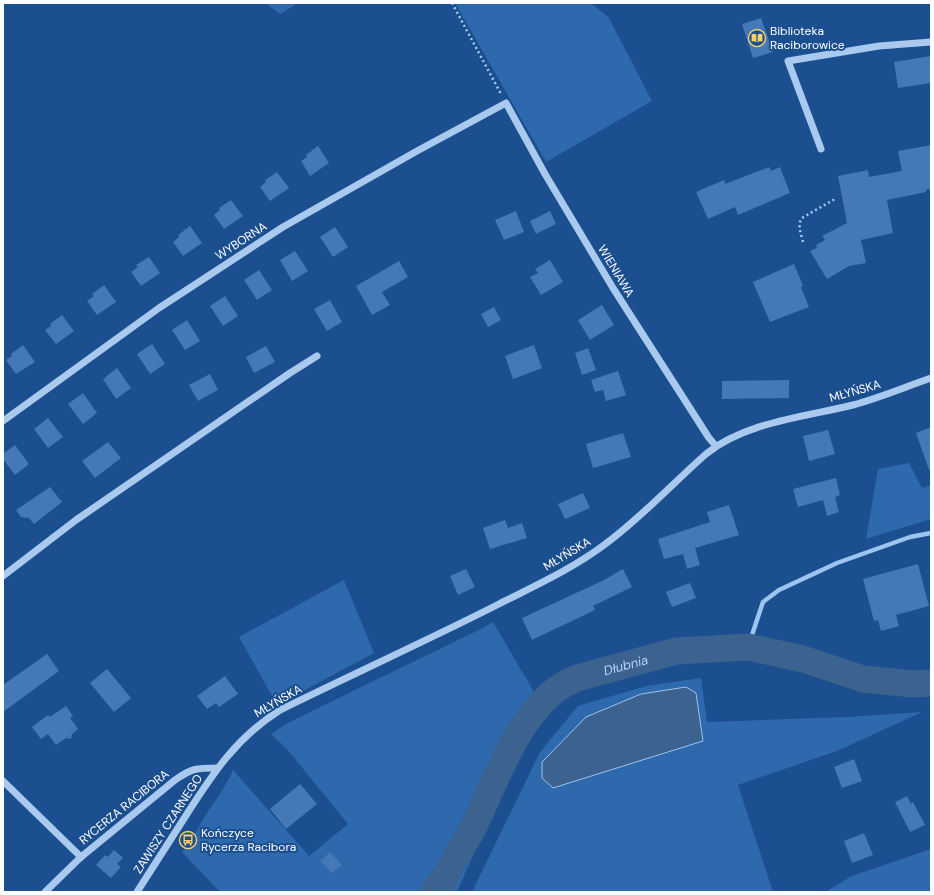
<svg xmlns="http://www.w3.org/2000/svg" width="934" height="895" font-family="'DM Sans',sans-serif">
  <rect width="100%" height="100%" fill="#1b4f8f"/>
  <g fill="#2e69ad">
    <path d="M 265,3 L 298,3 L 280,14 Z"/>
    <path d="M 455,3 L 591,3 L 609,18 L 652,101 L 546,162 Z"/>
    <path d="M 909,463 L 922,488 L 931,485 L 931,519 L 866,539 L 878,469 Z"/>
    <path d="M 344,580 L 374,653 L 277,705 L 239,637 Z"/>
    <path d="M 493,622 L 534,692 L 489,762 L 510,771 L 457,892 L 220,892 L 182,852 C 191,843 196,832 202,821 C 213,803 225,789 233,770 L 309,856 L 348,824 L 287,749 L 271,734 L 286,724 L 357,689 L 481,629 Z"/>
    <path d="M 701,678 L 707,722 L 847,717 L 922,712 L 837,751 L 738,785 L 773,892 L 472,892 L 540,752 L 578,706 L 646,686 Z"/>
    <path d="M 931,849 L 931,892 L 825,892 L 852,876 Z"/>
  </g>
  <path fill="#3c6290" stroke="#9cc4f0" d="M 686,687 L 696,693 L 703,741 L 553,788 L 542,778 L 542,762 L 586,717 L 641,694 Z"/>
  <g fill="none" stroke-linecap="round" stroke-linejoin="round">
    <path stroke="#9cc4f0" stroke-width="4.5" d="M 748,647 L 763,602 L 779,590 L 837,563 L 910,537 L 931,533"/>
    <path stroke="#3c6290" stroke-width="27" id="s1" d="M 433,892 C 443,881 451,867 458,854 C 464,844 470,835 475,824 C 496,780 515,724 553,692 C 560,686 569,682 577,678 L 676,651 L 748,647 L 803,659 L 863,679 L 913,684 L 931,683"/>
  </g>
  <g fill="#4478b7">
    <path d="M 761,18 L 773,52 L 753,58 L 742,24 Z"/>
    <path d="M 931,56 L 931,83 L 898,88 L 894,62 Z"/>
    <path d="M 931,145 L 931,189 L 926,190 L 926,192 L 887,200 L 893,233 L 861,240 L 866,263 L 849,266 L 827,279 L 810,251 L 817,248 L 816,245 L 825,240 L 822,236 L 847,223 L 838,176 L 868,170 L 869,177 L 902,171 L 898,151 Z"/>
    <path d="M 318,146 L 329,163 L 310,176 L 301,161 L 307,157 L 306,155 Z"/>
    <path d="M 769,167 L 771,171 L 780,167 L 790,193 L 738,215 L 735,207 L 708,219 L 696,192 L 724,180 L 725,184 Z"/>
    <path d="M 277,172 L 289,188 L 270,201 L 260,187 L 266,182 L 265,180 Z"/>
    <path d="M 231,200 L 243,216 L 224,229 L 214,215 L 220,210 L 219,208 Z"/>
    <path d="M 516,211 L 524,232 L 504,240 L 495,220 Z"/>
    <path d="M 550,211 L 556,224 L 536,234 L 530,221 Z"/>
    <path d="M 190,226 L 202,243 L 183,256 L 173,242 L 179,237 L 178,235 Z"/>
    <path d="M 335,227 L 348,247 L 333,257 L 320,237 Z"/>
    <path d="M 295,251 L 308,271 L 292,281 L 280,260 Z"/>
    <path d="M 149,257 L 160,273 L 141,286 L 131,272 L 138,267 L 136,265 Z"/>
    <path d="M 550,260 L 563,282 L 541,295 L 530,277 L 538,273 L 535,269 Z"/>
    <path d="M 399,261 L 408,277 L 382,292 L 390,305 L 372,315 L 356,286 Z"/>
    <path d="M 794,264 L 803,286 L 801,287 L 809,307 L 770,322 L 753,282 Z"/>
    <path d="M 259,270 L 272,290 L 257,300 L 244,280 Z"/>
    <path d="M 104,285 L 116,302 L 97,315 L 87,301 L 94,296 L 92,294 Z"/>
    <path d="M 225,296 L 238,316 L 223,326 L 210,306 Z"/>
    <path d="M 330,300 L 342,322 L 327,331 L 314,309 Z"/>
    <path d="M 602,305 L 614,325 L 590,340 L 578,320 Z"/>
    <path d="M 494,307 L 501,320 L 488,327 L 481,314 Z"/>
    <path d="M 62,315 L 74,331 L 56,344 L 45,330 L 51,326 L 50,324 Z"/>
    <path d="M 187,320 L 200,341 L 185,350 L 172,330 Z"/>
    <path d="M 152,344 L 165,364 L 150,374 L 137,354 Z"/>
    <path d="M 23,345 L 35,362 L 16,374 L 6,360 L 12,356 L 11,354 Z"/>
    <path d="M 534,345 L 542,368 L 513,379 L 505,356 Z"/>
    <path d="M 266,346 L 275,362 L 254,373 L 246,357 Z"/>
    <path d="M 588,348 L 596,370 L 582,375 L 575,353 Z"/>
    <path d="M 117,368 L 131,388 L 116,399 L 103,379 Z"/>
    <path d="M 618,371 L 626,395 L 606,401 L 603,390 L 595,392 L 591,380 Z"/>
    <path d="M 210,374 L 218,390 L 198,401 L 189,385 Z"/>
    <path d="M 789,380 L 789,398 L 722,399 L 722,381 Z"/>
    <path d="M 83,393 L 97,413 L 83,424 L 68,404 Z"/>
    <path d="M 48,418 L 63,437 L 48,448 L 34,429 Z"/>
    <path d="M 931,427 L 931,470 L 929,470 L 916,433 Z"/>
    <path d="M 828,430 L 835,454 L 809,461 L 803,436 Z"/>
    <path d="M 623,433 L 631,457 L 593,468 L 586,444 Z"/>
    <path d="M 108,442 L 121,458 L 95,478 L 82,461 Z"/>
    <path d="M 15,445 L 29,464 L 15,475 L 3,459 L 3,454 Z"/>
    <path d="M 836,478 L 840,495 L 835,497 L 839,512 L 827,516 L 823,500 L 798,507 L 793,489 Z"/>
    <path d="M 50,487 L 62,502 L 34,524 L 29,518 L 21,517 L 16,510 Z"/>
    <path d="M 583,493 L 590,508 L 565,519 L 558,504 Z"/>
    <path d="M 729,505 L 739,535 L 695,548 L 700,565 L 687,569 L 683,554 L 664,559 L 658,539 L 710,522 L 707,512 Z"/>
    <path d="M 505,520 L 508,528 L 522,523 L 527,538 L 490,549 L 483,528 Z"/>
    <path d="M 918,564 L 929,606 L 896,615 L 899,626 L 881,631 L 878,620 L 874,621 L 863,579 Z"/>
    <path d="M 466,569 L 475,587 L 458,595 L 450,576 Z"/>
    <path d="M 623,569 L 632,587 L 593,606 L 595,610 L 532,640 L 522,618 L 604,580 Z"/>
    <path d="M 690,583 L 696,598 L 672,607 L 666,592 Z"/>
    <path d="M 47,654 L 59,671 L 3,712 L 3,685 Z"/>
    <path d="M 107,669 L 131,698 L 114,712 L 90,683 Z"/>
    <path d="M 225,676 L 238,694 L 219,707 L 216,703 L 207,709 L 197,696 Z"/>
    <path d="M 66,706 L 73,716 L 70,718 L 78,729 L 72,734 L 71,739 L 66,738 L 56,745 L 48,734 L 41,739 L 32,727 L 48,715 L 50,717 Z"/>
    <path d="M 854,759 L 862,781 L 842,788 L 834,767 Z"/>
    <path d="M 300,784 L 317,804 L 286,829 L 270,809 Z"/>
    <path d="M 907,796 L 911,804 L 913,802 L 925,825 L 910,832 L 895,802 Z"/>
    <path d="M 864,833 L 873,855 L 852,863 L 844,841 Z"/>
    <path d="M 114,850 L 123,858 L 117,864 L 121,867 L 111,878 L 96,865 L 105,855 L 108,857 Z"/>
    <path d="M 330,852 L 342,865 L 332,873 L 320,861 Z"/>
  </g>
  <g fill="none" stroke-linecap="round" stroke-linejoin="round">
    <g stroke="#a9c9ee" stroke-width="2.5" stroke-dasharray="2 3" stroke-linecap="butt">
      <path d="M 452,3 L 501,94"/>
      <path d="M 803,242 C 801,233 797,225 802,218 L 835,199"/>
    </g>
    <g stroke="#a9c9ee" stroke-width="7">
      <path d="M 821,149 L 788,61 L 879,46 L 931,42"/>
      <path d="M 3,421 L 159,308 L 283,227 L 417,151 L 506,103 L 545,174 L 613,288 L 709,438 L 716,446"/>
      <path d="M 3,576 L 76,520 L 290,373 L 317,356"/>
      <path d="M 3,781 L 81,857"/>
      <path d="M 45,892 L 81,857 L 175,780 C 192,768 197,768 217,768"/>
      <path d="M 137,892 C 153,867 169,842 185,817 C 213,773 236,738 280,710 C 353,674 426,641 499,604 C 534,586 572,569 604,545 C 641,518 672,484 706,454 C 745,422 805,417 853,405 C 879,398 905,387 931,378"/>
    </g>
  </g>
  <defs>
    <g id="library-ring" transform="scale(0.9)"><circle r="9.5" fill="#1b4f8f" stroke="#ffd166" stroke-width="1.5"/><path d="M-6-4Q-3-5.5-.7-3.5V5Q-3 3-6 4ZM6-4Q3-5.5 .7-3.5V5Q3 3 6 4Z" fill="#ffd166"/></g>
    <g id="bus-ring" transform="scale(0.9)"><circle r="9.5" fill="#1b4f8f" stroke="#ffd166" stroke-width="1.5"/><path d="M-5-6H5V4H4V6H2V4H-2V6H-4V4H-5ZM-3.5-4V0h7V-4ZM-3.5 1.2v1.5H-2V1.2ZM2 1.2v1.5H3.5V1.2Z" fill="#ffd166"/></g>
  </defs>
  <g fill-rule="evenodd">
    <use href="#library-ring" x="757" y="38"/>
    <use href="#bus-ring" x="188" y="840"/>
  </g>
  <g text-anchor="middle" stroke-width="4" stroke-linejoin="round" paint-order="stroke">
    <g font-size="12" fill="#fff" stroke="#1b4f8f" text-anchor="start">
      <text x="770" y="35">Biblioteka<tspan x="770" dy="14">Raciborowice</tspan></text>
      <text x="201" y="837">Kończyce<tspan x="201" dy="14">Rycerza Racibora</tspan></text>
    </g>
    <g font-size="12" fill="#fff" stroke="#1b4f8f">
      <text transform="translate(241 241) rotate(-33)" y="4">WYBORNA</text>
      <text transform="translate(616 271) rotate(59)" y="4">WIENIAWA</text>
      <text transform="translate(855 391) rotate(-16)" y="4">MŁYŃSKA</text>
      <text transform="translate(567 554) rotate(-31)" y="4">MŁYŃSKA</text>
      <text transform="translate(278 701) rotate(-30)" y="4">MŁYŃSKA</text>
      <text transform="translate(124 807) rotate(-39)" y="4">RYCERZA RACIBORA</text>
      <text transform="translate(168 824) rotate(-57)" y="4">ZAWISZY CZARNEGO</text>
    </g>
    <g font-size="13" font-style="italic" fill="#b5d3f5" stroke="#1b4f8f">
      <text dy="5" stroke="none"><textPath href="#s1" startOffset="313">Dłubnia</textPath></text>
    </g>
  </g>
  <rect width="934" height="895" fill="none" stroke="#ffffff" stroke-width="8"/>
</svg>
